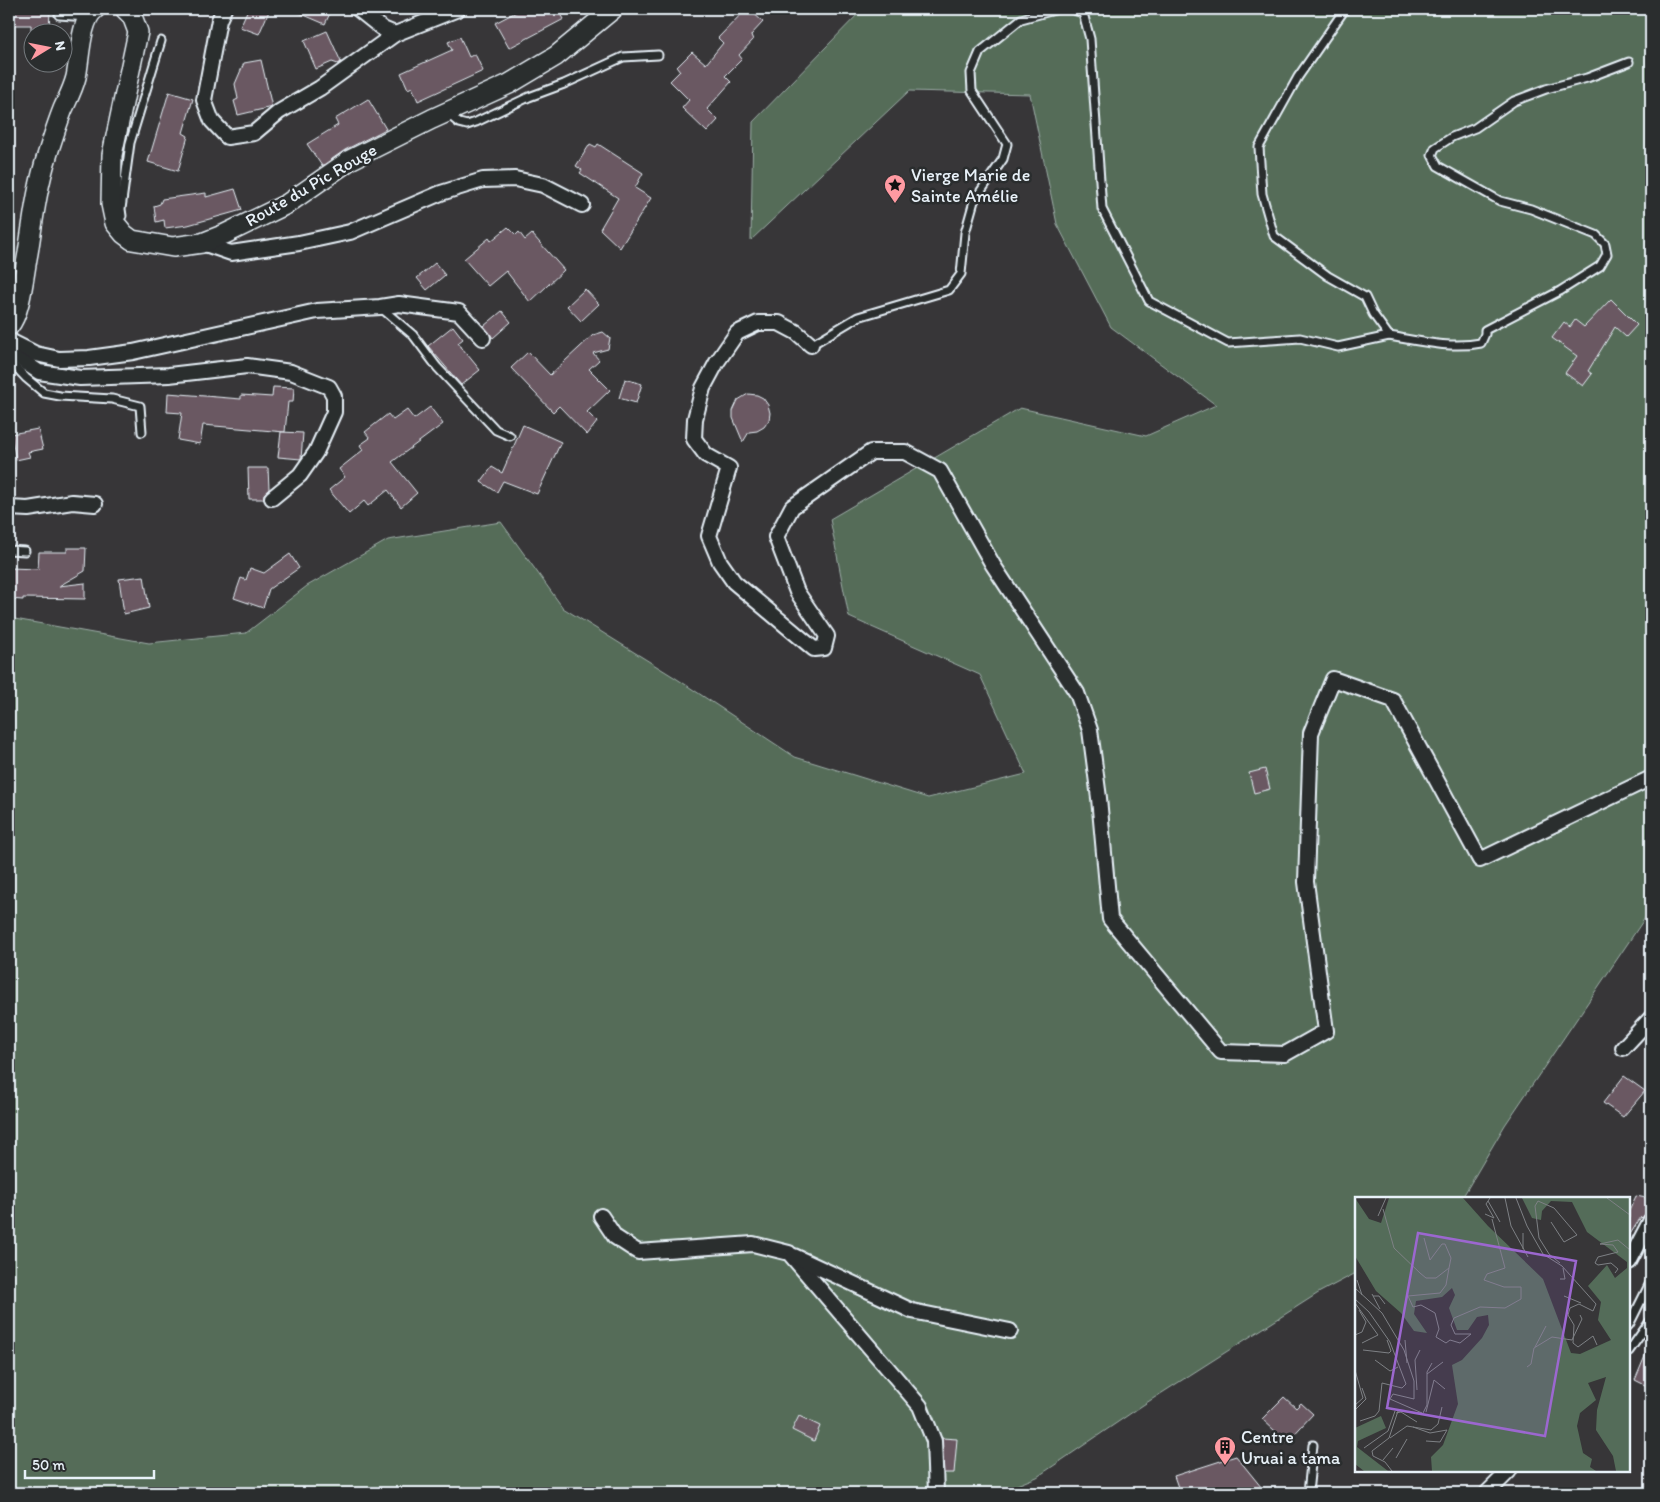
<svg xmlns="http://www.w3.org/2000/svg" width="1660" height="1502" font-family="Itim,sans-serif">
  <rect width="100%" height="100%" fill="#373638"/>
  <filter id="ink" filterUnits="userSpaceOnUse"><feTurbulence type="fractalNoise" baseFrequency=".02" numOctaves="2"/><feDisplacementMap in="SourceGraphic" scale="10" xChannelSelector="R" yChannelSelector="G"/><feConvolveMatrix kernelMatrix="1 2 1 2 8 2 1 2 1" color-interpolation-filters="sRGB"/></filter>
  <g filter="url(#ink)">
    <path fill="#546c59" stroke="#9eaea8" d="M 863,9 L 1651,9 L 1651,909 L 1505,1125 L 1462,1198 L 1356,1198 L 1356,1273 L 1320,1292 L 1143,1405 L 1037,1477 L 997,1493 L 9,1493 L 9,618 L 149,643 L 246,633 L 307,586 L 388,540 L 501,522 L 563,608 L 674,677 L 795,757 L 928,798 L 1026,774 L 980,675 L 849,617 L 830,519 L 1020,408 L 1146,436 L 1216,405 L 1111,327 L 1057,224 L 1030,94 L 909,91 L 751,240 L 753,122 Z"/>
    <g fill="#6b5962" stroke="#e8f1f8">
      <path d="M 9,9 L 50,9 L 49,32 L 31,32 L 31,25 L 9,25 Z"/>
      <path d="M 248,9 L 270,9 L 259,34 L 240,27 Z"/>
      <path d="M 290,9 L 332,9 L 325,24 Z"/>
      <path d="M 522,9 L 558,9 L 564,19 L 509,48 L 495,23 Z"/>
      <path d="M 746,9 L 749,9 L 763,22 L 751,35 L 753,40 L 739,55 L 742,59 L 725,76 L 731,82 L 707,109 L 718,120 L 707,132 L 682,108 L 689,100 L 670,81 L 680,71 L 677,67 L 692,52 L 706,64 L 723,43 L 718,38 Z"/>
      <path d="M 327,31 L 341,62 L 338,64 L 332,62 L 316,69 L 304,41 Z"/>
      <path d="M 460,37 L 469,57 L 475,54 L 483,71 L 418,101 L 412,87 L 408,89 L 401,73 L 452,50 L 448,42 Z"/>
      <path d="M 261,60 L 272,107 L 238,115 L 234,101 L 238,99 L 235,84 L 244,63 Z"/>
      <path d="M 169,92 L 193,99 L 183,133 L 188,136 L 178,171 L 148,162 Z"/>
      <path d="M 368,99 L 386,129 L 345,150 L 322,166 L 307,144 L 338,125 L 335,119 Z"/>
      <path d="M 590,144 L 596,147 L 598,144 L 643,173 L 635,188 L 651,198 L 620,248 L 600,229 L 618,198 L 580,173 L 582,170 L 576,166 Z"/>
      <path d="M 235,189 L 242,210 L 188,225 L 165,228 L 164,220 L 156,222 L 154,206 L 160,204 L 162,199 L 206,193 L 206,197 Z"/>
      <path d="M 508,227 L 516,235 L 519,232 L 525,240 L 532,234 L 564,270 L 530,302 L 506,271 L 488,286 L 464,259 L 489,238 L 491,241 Z"/>
      <path d="M 435,263 L 445,275 L 427,290 L 417,278 Z"/>
      <path d="M 585,289 L 599,304 L 581,321 L 567,306 Z"/>
      <path d="M 1611,299 L 1637,325 L 1626,337 L 1615,327 L 1588,371 L 1592,374 L 1583,386 L 1565,373 L 1577,356 L 1552,338 L 1564,322 L 1570,327 L 1575,320 L 1584,327 Z"/>
      <path d="M 502,311 L 511,322 L 493,338 L 484,326 Z"/>
      <path d="M 453,326 L 463,339 L 458,343 L 480,370 L 461,385 L 428,346 Z"/>
      <path d="M 603,332 L 610,338 L 608,349 L 593,353 L 599,360 L 589,369 L 610,390 L 587,412 L 597,422 L 587,435 L 559,406 L 553,412 L 511,368 L 528,352 L 550,375 L 593,335 Z"/>
      <path d="M 625,379 L 642,384 L 636,403 L 619,398 Z"/>
      <path d="M 273,387 L 294,388 L 293,402 L 288,402 L 285,432 L 203,425 L 200,444 L 178,440 L 182,413 L 167,412 L 168,393 L 241,399 L 241,395 L 272,397 Z"/>
      <path d="M 748,394 L 757,395 L 763,398 L 768,405 L 770,413 L 769,420 L 764,427 L 757,431 L 749,432 L 743,442 L 733,418 L 733,411 L 738,400 Z"/>
      <path d="M 430,407 L 443,424 L 392,462 L 417,493 L 401,507 L 388,490 L 368,506 L 364,501 L 349,514 L 329,490 L 345,477 L 339,469 L 363,450 L 360,445 L 370,438 L 365,432 L 388,414 L 393,420 L 407,410 L 414,419 Z"/>
      <path d="M 523,425 L 561,442 L 537,494 L 503,481 L 497,492 L 481,482 L 492,467 L 502,473 Z"/>
      <path d="M 38,429 L 43,449 L 28,452 L 30,457 L 16,460 L 11,434 Z"/>
      <path d="M 281,432 L 303,433 L 301,459 L 278,457 Z"/>
      <path d="M 248,468 L 268,468 L 269,489 L 264,494 L 263,499 L 249,499 Z"/>
      <path d="M 67,548 L 86,548 L 85,571 L 59,586 L 85,583 L 85,599 L 23,598 L 23,600 L 9,599 L 9,568 L 38,569 L 39,552 L 67,552 Z"/>
      <path d="M 290,554 L 299,568 L 269,589 L 263,608 L 234,598 L 241,578 L 246,580 L 250,568 L 264,573 Z"/>
      <path d="M 144,576 L 149,608 L 124,614 L 119,579 Z"/>
      <path d="M 1265,769 L 1270,789 L 1254,793 L 1249,773 Z"/>
      <path d="M 1624,1076 L 1645,1091 L 1623,1117 L 1603,1103 Z"/>
      <path d="M 1636,1196 L 1651,1199 L 1651,1205 L 1647,1212 L 1642,1218 L 1641,1217 L 1629,1236 L 1629,1211 Z"/>
      <path d="M 1651,1342 L 1651,1388 L 1635,1380 Z"/>
      <path d="M 1284,1397 L 1296,1408 L 1301,1403 L 1313,1414 L 1287,1442 L 1262,1419 Z"/>
      <path d="M 799,1416 L 820,1426 L 814,1441 L 792,1430 Z"/>
      <path d="M 942,1438 L 957,1439 L 954,1473 L 944,1473 Z"/>
      <path d="M 1236,1456 L 1266,1493 L 1180,1493 L 1174,1476 Z"/>
    </g>
    <g fill="none" stroke-linecap="round" stroke-linejoin="round">
      <g stroke="#e8f1f8" stroke-width="11">
        <g id="lane">
          <path d="M 1071,9 L 1083,13 L 1090,39 L 1102,209 L 1149,301 L 1228,343 L 1300,338 L 1338,347 L 1389,336 L 1373,314 L 1365,297 L 1328,276 L 1274,236 L 1262,194 L 1259,147 L 1298,77 L 1345,9"/>
          <path d="M 59,15 L 87,17"/>
          <path d="M 450,111 L 454,119 L 459,123 L 467,125 L 476,122 L 529,97 L 564,84 L 623,57 L 658,55"/>
          <path d="M 122,216 L 121,209 L 130,143 L 161,41"/>
          <path d="M 380,307 L 413,335 L 437,367 L 496,430 L 510,436"/>
          <path d="M 1389,336 C 1419,341 1451,349 1481,343 L 1485,334 L 1485,330 L 1560,291 L 1600,266 L 1607,254 L 1605,244 L 1596,235 L 1531,209 L 1500,201 L 1438,166 L 1432,155 L 1435,148 L 1452,137 L 1475,128 L 1514,101 L 1546,89 L 1587,78 L 1629,62"/>
          <path d="M 811,345 L 858,317 L 949,290 L 961,274 L 965,233 L 974,201 L 1003,159 L 1007,144 L 972,91 L 971,73 L 980,52 L 1021,19 L 1058,9"/>
          <path d="M 9,360 L 26,378 L 44,393 L 60,396 L 112,399 L 140,406 L 142,432"/>
          <path d="M 9,550 L 25,551"/>
          <path d="M 1629,1325 L 1651,1281"/>
          <path d="M 1629,1351 L 1651,1320"/>
          <path d="M 1308,1493 L 1313,1445"/>
        </g>
      </g>
      <g stroke="#e8f1f8" stroke-width="18">
        <g id="street">
          <path d="M 224,9 L 219,20 L 204,100 L 212,121 L 227,137 L 254,133 L 279,112 L 320,88 L 395,34 L 458,9"/>
          <path d="M 358,9 L 383,29 L 395,34"/>
          <path d="M 202,243 L 231,253 L 299,243 L 350,232 L 441,193 L 483,180 L 515,179 L 543,185 L 582,205"/>
          <path d="M 10,340 L 12,348 L 18,355 L 27,364 L 39,372 L 80,378 L 169,375 L 247,366 L 291,372 L 329,387 L 334,396 L 334,412 L 316,452 L 300,475 L 272,498"/>
          <path d="M 10,341 L 36,354 L 59,359 L 89,358 L 133,352 L 317,311 L 380,307 L 399,304 L 459,312 L 483,338"/>
          <path d="M 811,345 L 796,332 L 779,323 L 758,323 L 737,333 L 717,362 L 703,388 L 695,419 L 694,439 L 706,455 L 729,468 L 709,536 L 720,562 L 734,582 L 814,649 L 824,648 L 827,636 L 797,592 L 776,537 L 792,507 L 871,452 L 905,452 L 940,471 L 993,565 L 1077,693 L 1090,730 L 1099,798 L 1110,919 L 1221,1052 L 1285,1054 L 1326,1031 L 1306,882 L 1311,733 L 1333,679 L 1393,700 L 1480,860 L 1651,778"/>
          <path d="M 9,508 L 28,509 L 72,502 L 95,504"/>
          <path d="M 1623,1048 L 1651,1018"/>
          <path d="M 601,1216 L 615,1237 L 638,1252 L 753,1244 L 789,1253 L 920,1406 L 934,1441 L 936,1493"/>
          <path d="M 794,1256 L 912,1311 L 1010,1331"/>
          <path d="M 1629,1262 L 1651,1220"/>
          <path d="M 1487,1493 L 1509,1471"/>
        </g>
      </g>
      <g stroke="#e8f1f8" stroke-width="22">
        <g id="secondary">
          <path d="M 125,9 L 132,16 L 138,32 L 112,155 L 111,204 L 115,223 L 124,234 L 132,240 L 173,247 L 202,243 L 225,234 L 287,204 L 350,160 L 432,119 L 509,84 L 556,56 L 613,9"/>
          <path d="M 9,326 C 21,313 24,272 28,253 C 33,221 37,187 47,156 C 52,140 57,124 63,109 C 68,98 73,89 76,77 C 80,59 80,20 95,9"/>
        </g>
      </g>
      <use href="#lane" stroke="#2a2d2e" stroke-width="7"/>
      <use href="#street" stroke="#2a2d2e" stroke-width="14"/>
      <use href="#secondary" stroke="#2a2d2e" stroke-width="19"/>
    </g>
  </g>
  <defs>
    <g id="sight-pin" transform="scale(1.125)"><path d="M0 17L-7.5 6A9.5 9.5 0 1 1 7.5 6Z" fill="#ff9aa2" stroke="#2a2d2e"/><path d="M0-6L1.8-2.2L6-1.7L2.9 1.2L3.7 5.4L0 3.3L-3.7 5.4L-2.9 1.2L-6-1.7L-1.8-2.2Z" fill="#111"/></g>
    <g id="building-pin" transform="scale(1.125)"><path d="M0 17L-7.5 6A9.5 9.5 0 1 1 7.5 6Z" fill="#ff9aa2" stroke="#2a2d2e"/><path d="M-4-6H4V6H1V3H-1V6H-4ZM-2.5-4.3h1.7v1.8h-1.7ZM.8-4.3h1.7v1.8H.8ZM-2.5-1h1.7V.8h-1.7ZM.8-1h1.7V.8H.8Z" fill="#111"/></g>
  </defs>
  <g fill-rule="evenodd">
    <use href="#sight-pin" x="895" y="185"/>
    <use href="#building-pin" x="1225" y="1447"/>
  </g>
  <g text-anchor="middle" stroke-width="5" stroke-linejoin="round" paint-order="stroke">
    <g font-size="18" fill="#e8f1f8" stroke="#2a2d2e" text-anchor="start">
      <text x="911" y="181">Vierge Marie de<tspan x="911" dy="21">Sainte Amélie</tspan></text>
      <text x="1241" y="1443">Centre<tspan x="1241" dy="21">Uruai a tama</tspan></text>
    </g>
    <g font-size="18" fill="#e8f1f8" stroke="#2a2d2e">
      <text transform="translate(311 185) rotate(-30)" y="6">Route du Pic Rouge</text>
    </g>
  </g>
  <g transform="translate(1355 1197)">
    <rect width="275" height="275" fill="#373638"/>
    <path d="M 0,1 L 14,22 L 26,26 L 34,1 L 108,1 L 133,29 L 188,82 L 216,156 L 225,157 L 256,143 L 243,123 L 246,105 L 233,89 L 252,68 L 260,81 L 272,71 L 272,65 L 232,35 L 217,5 L 196,4 L 187,14 L 186,23 L 177,21 L 167,1 L 275,1 L 275,274 L 261,274 L 258,259 L 241,233 L 242,213 L 251,180 L 233,186 L 241,203 L 225,216 L 222,229 L 228,256 L 237,262 L 235,270 L 241,274 L 77,274 L 76,260 L 88,248 L 103,207 L 97,168 L 107,163 L 127,141 L 134,128 L 133,118 L 122,120 L 113,133 L 102,133 L 94,111 L 100,98 L 97,91 L 87,100 L 61,104 L 59,117 L 72,136 L 59,134 L 46,116 L 21,94 L 0,59 ZM 26,219 L 31,231 L 3,244 L 2,250 L 33,274 L 9,274 L 0,267 L 0,231 Z" fill="#546c59"/>
    <path fill="none" stroke="#7e8185" stroke-width="1" d="M 150,1 L 156,29 L 173,60M 161,1 L 172,29 L 188,57 L 207,69 L 241,107 L 238,114 L 224,107 L 215,111 L 213,118 L 219,128 L 218,146 L 223,150 L 238,139 L 242,148M 252,1 L 275,18M 133,4 L 145,25M 28,12 L 39,51 L 65,76 L 71,81 L 81,81 L 94,71 L 91,88 L 85,96 L 53,99 L 58,110 L 66,108 L 80,116 L 84,132 L 81,140 L 91,146 L 95,143 L 105,146 L 116,137 L 100,137 L 96,128 L 99,121 L 125,110 L 150,111 L 166,102 L 166,90 L 149,90 L 129,83 L 132,77 L 150,71 L 137,22M 130,17 L 139,21 L 131,7 L 135,1M 23,19 L 31,1M 196,25 L 209,45 L 222,38 L 199,11 L 183,4 L 180,9 L 184,41 L 194,57 L 205,66M 69,41 L 75,63 L 87,47 L 90,47 L 96,61 L 94,71M 168,52 L 168,36M 260,76 L 263,72 L 256,66 L 243,68 L 240,66 L 243,60 L 263,55 L 258,48 L 245,47 L 263,43 L 275,53M 205,82 L 210,82 L 208,71M 2,83 L 7,98M 0,91 L 27,116 L 49,153 L 59,184 L 59,202 L 38,197 L 35,202 L 67,216 L 43,214 L 34,241 L 17,254 L 18,259 L 30,265 L 37,274M 17,97 L 25,112M 18,99 L 24,99 L 30,107M 209,99 L 226,106M 0,102 L 14,115 L 35,145 L 51,187 L 47,191 L 27,186 L 24,214 L 20,219 L 5,224M 0,106 L 23,138 L 7,146M 0,138 L 7,135 L 11,125 L 4,113M 50,143 L 52,166M 180,150 L 191,129M 8,153 L 34,156 L 36,154 L 32,143M 20,163 L 35,174 L 43,170M 172,170 L 176,167 L 179,151 L 197,140 L 217,143 L 227,122 L 225,118M 72,177 L 88,165M 62,193 L 60,163 L 65,153M 0,208 L 8,201 L 0,173M 0,213 L 11,202 L 7,191M 71,215 L 79,183 L 90,192M 41,216 L 46,215 L 62,225M 68,216 L 72,208 L 72,175 L 77,166M 58,230 L 75,236 L 92,233 L 85,245 L 71,244M 35,241 L 52,229 L 76,233 L 83,227 L 87,210M 9,251 L 33,234 L 40,214M 41,261 L 52,242M 28,263 L 38,251"/>
    <path fill="#9c67d0" fill-opacity="0.15" stroke="#9c67d0" stroke-width="2.5" d="M 63,36 L 221,64 L 190,239 L 32,211 Z"/>
    <rect width="275" height="275" fill="none" stroke="#e8f1f8" stroke-width="2.5"/>
  </g>
  <rect width="1660" height="1502" fill="none" stroke="#2a2d2e" stroke-width="30"/>
  <rect x="15" y="15" width="1630" height="1472" fill="none" stroke="#e8f1f8" stroke-width="2" filter="url(#ink)"/>
  <g transform="translate(48 48) rotate(80)"><circle r="24" fill="#2a2d2e" stroke="#767b7f"/>
  <path d="M0-4L9 19L0 12L-9 19Z" fill="#ff9aa2"/>
  <text y="-8" font-size="14" font-weight="bold" text-anchor="middle" fill="#e8f1f8">N</text>
  </g>
  <path d="M25 1470v8h129v-8" fill="none" stroke="#e8f1f8" stroke-width="2.5"/>
  <text x="32" y="1470" font-size="15" fill="#e8f1f8" stroke="#2a2d2e" stroke-width="4" paint-order="stroke">50 m</text>
</svg>
